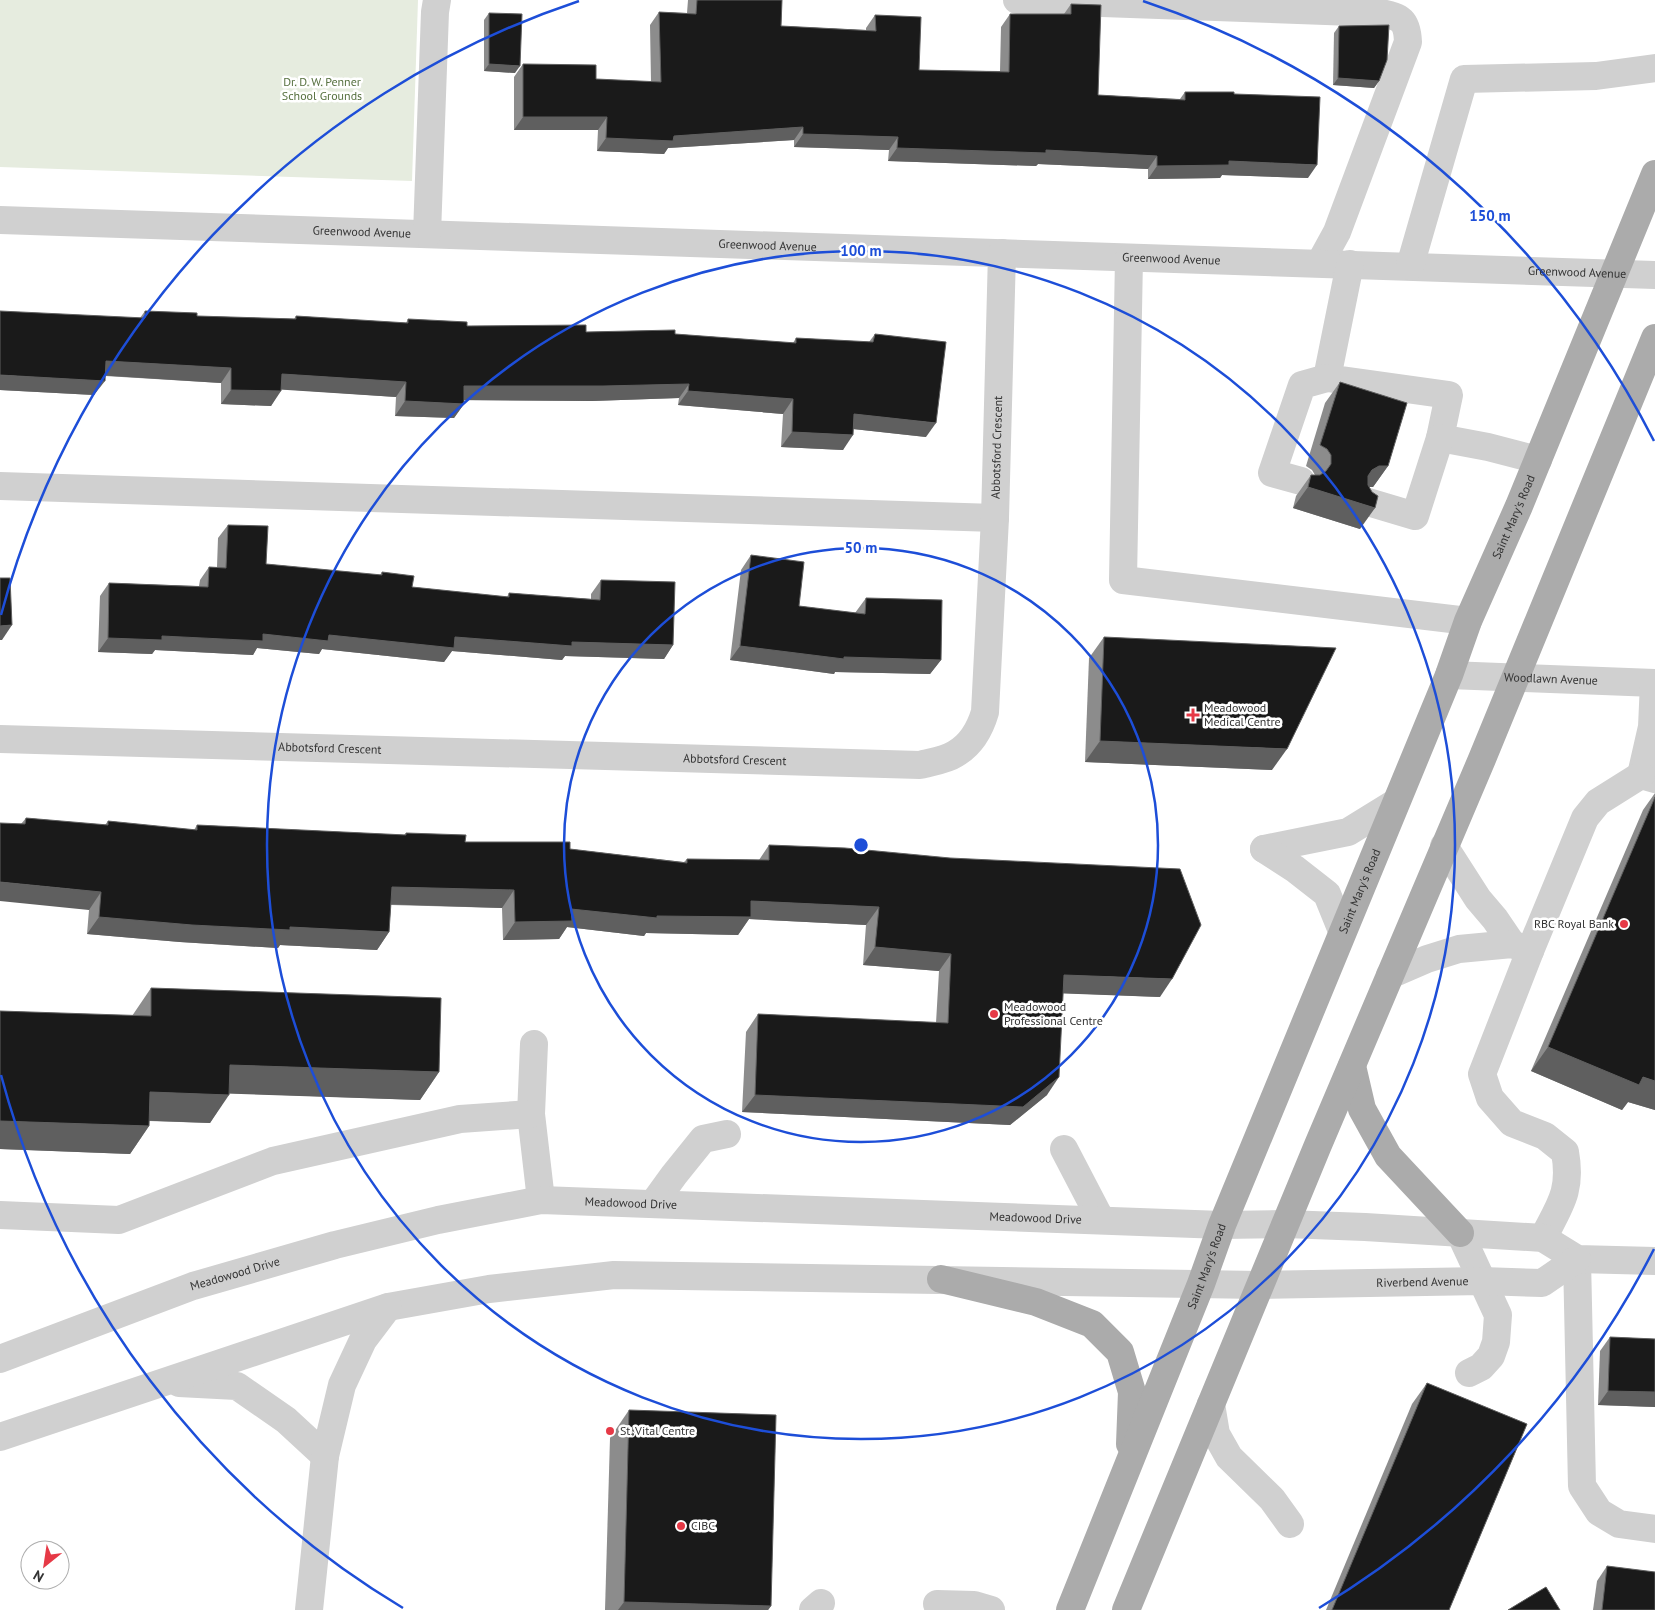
<svg xmlns="http://www.w3.org/2000/svg" width="1655" height="1610" font-family="'PT Sans',sans-serif">
  <rect width="100%" height="100%" fill="#fff"/>
  <path fill="#e6ecdf" d="M 0,0 L 418,0 L 412,181 L 0,167 Z"/>
  <g fill="none" stroke-linecap="round" stroke-linejoin="round">
    <g stroke="#d0d0d0" stroke-width="28">
      <path d="M 1017,0 L 1381,13 C 1401,17 1407,20 1408,42 L 1337,232 L 1320,263"/>
      <path id="s1" d="M 0,220 L 1655,275"/>
      <path d="M 427,234 L 435,12 L 437,0"/>
      <path d="M 1129,258 L 1123,580 L 1468,621"/>
      <path d="M 1350,264 L 1327,378 L 1449,395 L 1440,438 L 1488,447 L 1538,460"/>
      <path d="M 1410,266 L 1464,79 L 1596,76 L 1655,68"/>
      <path d="M 1301,481 L 1272,473 L 1302,385 L 1327,378"/>
      <path d="M 0,486 L 995,518"/>
      <path d="M 1368,502 L 1415,516 L 1440,438"/>
      <path id="s2" d="M 1449,675 L 1655,683"/>
      <path d="M 1654,683 L 1652,727 L 1641,775 L 1655,779"/>
      <path id="s3" d="M 0,739 L 920,765 C 931,762 946,760 955,754 C 971,745 980,729 985,712 L 995,518 L 1002,253"/>
      <path d="M 1444,846 L 1478,899 L 1495,919 L 1512,944"/>
      <path d="M 1264,849 L 1348,832 L 1395,803"/>
      <path d="M 1264,849 L 1295,869 L 1327,894 L 1342,931"/>
      <path d="M 1390,975 L 1427,959 L 1459,949 L 1512,944 L 1530,951"/>
      <path d="M 534,1044 L 531,1114 L 541,1200"/>
      <path d="M 1064,1149 L 1101,1220"/>
      <path d="M 653,1204 L 674,1175 L 703,1139 L 727,1134"/>
      <path d="M 0,1215 L 119,1220 L 273,1161 L 460,1119 L 531,1114"/>
      <path d="M 1460,1233 L 1498,1315 L 1496,1342 L 1491,1356 L 1481,1367 L 1469,1373"/>
      <path d="M 1543,1238 C 1560,1205 1572,1191 1565,1152 L 1545,1136 L 1512,1123 L 1490,1098 L 1482,1074 L 1530,951 L 1585,818 L 1598,802 L 1641,775"/>
      <path d="M 1577,1259 L 1582,1486 L 1599,1512 L 1619,1524 L 1655,1529"/>
      <path id="s4" d="M 0,1359 L 193,1286 L 335,1245 L 438,1220 L 541,1200 L 1222,1225 L 1286,1224 L 1365,1227 L 1543,1238 L 1577,1259 L 1655,1261"/>
      <path d="M 179,1383 L 237,1386 L 286,1420 L 325,1456"/>
      <path d="M 1211,1404 L 1216,1434 L 1229,1457 L 1272,1499 L 1290,1524"/>
      <path id="s5" d="M 0,1437 L 388,1307 L 489,1289 L 614,1275 L 1260,1285 L 1482,1281 L 1542,1283 L 1577,1259"/>
      <path d="M 937,1604 L 974,1605 L 991,1610"/>
      <path d="M 309,1610 L 325,1456 L 342,1385 L 363,1340 L 388,1307"/>
      <path d="M 813,1610 L 821,1603"/>
    </g>
    <g stroke="#ababab" stroke-width="28">
      <path d="M 1352,1066 L 1362,1109 L 1388,1156 L 1460,1233"/>
      <path d="M 941,1279 L 1036,1302 L 1092,1324 L 1120,1352 L 1132,1392 L 1130,1444"/>
      <path id="s6" d="M 1070,1610 L 1201,1284 L 1222,1225 L 1449,675 L 1468,621 L 1519,506 L 1655,174"/>
      <path d="M 1126,1610 L 1318,1145 L 1482,759 L 1655,338"/>
    </g>
  </g>
  <g fill="#8c8c8c">
    <path d="M 688,0 L 782,0 L 781,26 L 866,30 L 866,28 L 875,15 L 919,70 L 1000,71 L 1001,27 L 1010,14 L 1064,14 L 1071,4 L 1098,95 L 1180,99 L 1185,92 L 1234,94 L 1308,178 L 1222,175 L 1220,178 L 1148,179 L 1148,169 L 1038,164 L 1036,166 L 888,161 L 889,150 L 794,147 L 794,140 L 668,148 L 664,154 L 597,151 L 598,130 L 514,130 L 514,77 L 523,64 L 596,79 L 651,82 L 650,25 L 659,12 L 687,13 Z"/>
    <path d="M 489,13 L 515,73 L 484,71 L 484,20 Z"/>
    <path d="M 1339,26 L 1379,81 L 1374,88 L 1333,85 L 1334,33 Z"/>
    <path d="M 145,311 L 197,316 L 294,319 L 296,316 L 406,323 L 408,319 L 467,326 L 586,332 L 675,334 L 793,343 L 796,338 L 869,342 L 875,334 L 926,437 L 853,429 L 843,450 L 781,447 L 783,414 L 678,405 L 679,398 L 592,401 L 464,400 L 464,404 L 454,418 L 395,416 L 396,397 L 281,389 L 271,406 L 221,404 L 221,383 L 105,376 L 94,395 L 0,390 L 140,318 Z"/>
    <path d="M 1340,382 L 1388,466 L 1373,487 L 1369,487 L 1360,529 L 1293,508 L 1296,496 L 1311,475 L 1315,475 L 1312,470 L 1306,466 L 1325,403 Z"/>
    <path d="M 228,525 L 266,564 L 380,575 L 382,572 L 412,587 L 507,597 L 509,593 L 591,599 L 591,594 L 601,580 L 673,645 L 664,659 L 565,656 L 562,660 L 452,651 L 444,662 L 322,649 L 319,654 L 257,648 L 253,655 L 155,650 L 152,654 L 98,652 L 100,596 L 109,583 L 199,586 L 200,580 L 209,567 L 217,567 L 218,538 Z"/>
    <path d="M 751,555 L 799,606 L 855,613 L 866,598 L 941,660 L 930,674 L 835,672 L 834,674 L 730,660 L 741,570 Z"/>
    <path d="M 1104,637 L 1272,770 L 1085,762 L 1089,658 Z"/>
    <path d="M 1655,793 L 1655,1110 L 1628,1102 L 1622,1110 L 1531,1071 L 1643,810 Z"/>
    <path d="M 26,818 L 105,825 L 108,821 L 194,830 L 197,825 L 404,835 L 406,833 L 465,842 L 570,849 L 684,862 L 687,859 L 759,860 L 769,845 L 1160,997 L 1063,993 L 1047,1095 L 1010,1125 L 742,1112 L 746,1032 L 758,1014 L 936,1023 L 939,971 L 863,965 L 866,925 L 749,919 L 738,935 L 646,933 L 644,936 L 567,927 L 559,939 L 503,940 L 502,908 L 391,905 L 389,932 L 377,950 L 280,945 L 278,948 L 180,942 L 87,934 L 89,910 L 21,824 Z"/>
    <path d="M 151,988 L 439,1072 L 420,1100 L 229,1093 L 210,1123 L 149,1121 L 149,1126 L 130,1154 L 0,1149 L 0,1011 L 132,1016 Z"/>
    <path d="M 1610,1337 L 1655,1339 L 1655,1407 L 1598,1405 L 1600,1351 Z"/>
    <path d="M 1427,1383 L 1449,1610 L 1326,1610 L 1412,1404 Z"/>
    <path d="M 629,1410 L 771,1606 L 768,1610 L 605,1610 L 610,1438 Z"/>
    <path d="M 1607,1566 L 1655,1610 L 1593,1610 L 1597,1581 Z"/>
  </g>
  <g fill="#5f5f5f">
    <path d="M 489,64 L 520,66 L 515,73 L 484,71 Z"/>
    <path d="M 1338,78 L 1379,81 L 1374,88 L 1333,85 Z"/>
    <path d="M 523,117 L 607,117 L 598,130 L 514,130 Z"/>
    <path d="M 803,127 L 794,140 L 668,148 L 664,154 L 597,151 L 606,138 L 674,136 Z"/>
    <path d="M 803,134 L 898,137 L 889,150 L 794,147 Z"/>
    <path d="M 897,148 L 1046,150 L 1157,156 L 1148,169 L 1038,164 L 1036,166 L 888,161 Z"/>
    <path d="M 1229,161 L 1317,165 L 1308,178 L 1222,175 L 1220,178 L 1148,179 L 1157,166 Z"/>
    <path d="M 106,361 L 231,368 L 221,383 L 96,375 Z"/>
    <path d="M 282,374 L 406,382 L 396,397 L 272,389 Z"/>
    <path d="M 0,375 L 105,381 L 94,395 L 0,390 Z"/>
    <path d="M 689,384 L 679,398 L 592,401 L 454,400 L 464,386 Z"/>
    <path d="M 231,390 L 281,391 L 271,406 L 221,404 Z"/>
    <path d="M 688,391 L 793,399 L 783,414 L 678,405 Z"/>
    <path d="M 405,401 L 464,404 L 454,418 L 395,416 Z"/>
    <path d="M 854,414 L 936,423 L 926,437 L 844,428 Z"/>
    <path d="M 792,432 L 853,435 L 843,450 L 781,447 Z"/>
    <path d="M 1379,466 L 1388,466 L 1373,487 L 1364,487 L 1357,491 L 1372,470 Z"/>
    <path d="M 1308,487 L 1375,508 L 1360,529 L 1293,508 Z"/>
    <path d="M 12,625 L 2,640 L 0,640 L 0,626 Z"/>
    <path d="M 263,634 L 455,637 L 572,642 L 673,645 L 664,659 L 565,656 L 562,660 L 452,651 L 444,662 L 322,649 L 319,654 L 257,648 L 253,655 L 155,650 L 152,654 L 98,652 L 108,638 L 162,636 Z"/>
    <path d="M 740,646 L 941,660 L 930,674 L 835,672 L 834,674 L 730,660 Z"/>
    <path d="M 1100,741 L 1287,749 L 1272,770 L 1085,762 Z"/>
    <path d="M 0,882 L 101,892 L 89,910 L 0,901 Z"/>
    <path d="M 392,887 L 514,890 L 502,908 L 379,904 Z"/>
    <path d="M 751,901 L 879,907 L 866,925 L 749,919 L 738,935 L 646,933 L 644,936 L 567,927 L 559,939 L 503,940 L 515,922 L 571,909 L 657,916 Z"/>
    <path d="M 99,917 L 290,927 L 389,932 L 377,950 L 280,945 L 278,948 L 180,942 L 87,934 Z"/>
    <path d="M 875,947 L 951,954 L 939,971 L 863,965 Z"/>
    <path d="M 1064,975 L 1172,979 L 1160,997 L 1051,993 Z"/>
    <path d="M 1548,1047 L 1655,1081 L 1655,1110 L 1628,1102 L 1622,1110 L 1531,1071 Z"/>
    <path d="M 230,1065 L 439,1072 L 420,1100 L 211,1093 Z"/>
    <path d="M 1059,1077 L 1047,1095 L 1010,1125 L 742,1112 L 755,1095 Z"/>
    <path d="M 150,1092 L 229,1095 L 210,1123 L 131,1120 Z"/>
    <path d="M 0,1121 L 149,1126 L 130,1154 L 0,1149 Z"/>
    <path d="M 1608,1391 L 1655,1392 L 1655,1407 L 1598,1405 Z"/>
    <path d="M 624,1602 L 771,1606 L 768,1610 L 618,1610 Z"/>
  </g>
  <g fill="#1a1a1a" stroke="#5f5f5f">
    <path d="M 697,0 L 782,0 L 781,26 L 876,31 L 875,15 L 921,17 L 919,70 L 1009,72 L 1010,14 L 1071,14 L 1071,4 L 1101,5 L 1098,95 L 1185,100 L 1185,92 L 1234,92 L 1234,94 L 1320,97 L 1317,165 L 1229,161 L 1229,165 L 1157,166 L 1157,156 L 1046,150 L 1046,153 L 897,148 L 898,137 L 803,134 L 803,127 L 674,136 L 673,141 L 606,138 L 607,117 L 523,117 L 523,64 L 596,65 L 596,79 L 661,82 L 659,12 L 696,14 Z"/>
    <path d="M 489,13 L 522,14 L 520,66 L 489,64 Z"/>
    <path d="M 1389,25 L 1387,60 L 1379,81 L 1338,78 L 1339,26 Z"/>
    <path d="M 0,311 L 145,318 L 145,311 L 197,313 L 197,316 L 296,319 L 296,316 L 408,323 L 408,319 L 467,322 L 467,326 L 586,325 L 586,332 L 675,330 L 675,334 L 796,343 L 796,338 L 873,342 L 875,334 L 946,342 L 936,423 L 854,414 L 853,435 L 792,432 L 793,399 L 688,391 L 689,384 L 603,386 L 464,386 L 464,404 L 405,401 L 406,382 L 282,374 L 281,391 L 231,390 L 231,368 L 106,361 L 105,381 L 0,375 Z"/>
    <path d="M 1340,382 L 1407,403 L 1388,466 L 1379,466 L 1372,470 L 1368,476 L 1368,485 L 1372,492 L 1378,496 L 1375,508 L 1308,487 L 1311,475 L 1320,475 L 1326,471 L 1331,464 L 1331,455 L 1327,449 L 1320,445 Z"/>
    <path d="M 228,525 L 268,526 L 266,564 L 382,575 L 382,572 L 414,576 L 412,587 L 509,597 L 509,593 L 600,600 L 601,580 L 675,582 L 673,645 L 572,642 L 572,646 L 455,637 L 454,648 L 329,635 L 328,641 L 263,634 L 263,641 L 162,636 L 162,640 L 108,638 L 109,583 L 208,587 L 209,567 L 226,568 Z"/>
    <path d="M 751,555 L 804,562 L 799,606 L 865,614 L 866,598 L 942,600 L 941,660 L 844,657 L 844,659 L 740,646 Z"/>
    <path d="M 0,578 L 10,578 L 12,625 L 0,626 Z"/>
    <path d="M 1104,637 L 1336,648 L 1287,749 L 1100,741 Z"/>
    <path d="M 1655,797 L 1655,1081 L 1643,1077 L 1639,1085 L 1548,1047 Z"/>
    <path d="M 26,818 L 108,825 L 108,821 L 197,830 L 197,825 L 406,835 L 406,833 L 466,835 L 465,842 L 570,842 L 570,849 L 687,863 L 687,859 L 769,860 L 769,845 L 845,848 L 950,858 L 1180,869 L 1201,925 L 1172,979 L 1064,975 L 1059,1077 L 1023,1107 L 755,1095 L 758,1014 L 948,1023 L 951,954 L 875,947 L 879,907 L 751,901 L 751,917 L 657,916 L 657,918 L 571,909 L 572,921 L 515,922 L 514,890 L 392,887 L 389,932 L 290,927 L 290,930 L 192,925 L 99,917 L 101,892 L 0,882 L 0,823 L 25,824 Z"/>
    <path d="M 151,988 L 441,998 L 439,1072 L 230,1065 L 229,1095 L 150,1092 L 149,1126 L 0,1121 L 0,1011 L 151,1016 Z"/>
    <path d="M 1610,1337 L 1655,1339 L 1655,1392 L 1608,1391 Z"/>
    <path d="M 1427,1383 L 1527,1424 L 1449,1610 L 1332,1610 Z"/>
    <path d="M 629,1410 L 776,1415 L 771,1606 L 624,1602 Z"/>
    <path d="M 1607,1566 L 1655,1572 L 1655,1610 L 1602,1610 Z"/>
    <path d="M 1546,1587 L 1560,1610 L 1508,1610 Z"/>
  </g>
  <g fill="none" stroke="#1d4ed8" stroke-width="2.5">
    <circle cx="861" cy="845" r="297"/>
    <circle cx="861" cy="845" r="594"/>
    <path d="M1654 1249A890 890 0 0 1 1319 1608M403 1608A890 890 0 0 1 1 1075M1 615A890 890 0 0 1 579 1M1143 1A890 890 0 0 1 1654 441"/>
  </g>
  <g fill="#e63946" stroke="#fff" stroke-width="2">
    <path d="M1190.5 707.5h5v5h5v5h-5v5h-5v-5h-5v-5h5z"/>
    <circle cx="1624" cy="924" r="5"/>
    <circle cx="994" cy="1014" r="5"/>
    <circle cx="610" cy="1431" r="5"/>
    <circle cx="681" cy="1526" r="5"/>
  </g>
  <g text-anchor="middle" stroke-width="5" stroke-linejoin="round" paint-order="stroke">
    <g font-size="12" fill="#56703f" stroke="#fff">
      <text x="322" y="86">Dr. D. W. Penner<tspan x="322" dy="14">School Grounds</tspan></text>
    </g>
    <g font-size="12" fill="#333" stroke="#fff">
      <text dy="4" stroke="none"><textPath href="#s1" startOffset="362">Greenwood Avenue</textPath></text>
      <text dy="4" stroke="none"><textPath href="#s1" startOffset="768">Greenwood Avenue</textPath></text>
      <text dy="4" stroke="none"><textPath href="#s1" startOffset="1172">Greenwood Avenue</textPath></text>
      <text dy="4" stroke="none"><textPath href="#s1" startOffset="1578">Greenwood Avenue</textPath></text>
      <text dy="4" stroke="none"><textPath href="#s3" startOffset="1275">Abbotsford Crescent</textPath></text>
      <text dy="4" stroke="none"><textPath href="#s6" startOffset="1180">Saint Mary's Road</textPath></text>
      <text dy="4" stroke="none"><textPath href="#s2" startOffset="102">Woodlawn Avenue</textPath></text>
      <text dy="4" stroke="none"><textPath href="#s3" startOffset="330">Abbotsford Crescent</textPath></text>
      <text dy="4" stroke="none"><textPath href="#s3" startOffset="735">Abbotsford Crescent</textPath></text>
      <text dy="4" stroke="none"><textPath href="#s6" startOffset="775">Saint Mary's Road</textPath></text>
      <text dy="4" stroke="none"><textPath href="#s4" startOffset="655">Meadowood Drive</textPath></text>
      <text dy="4" stroke="none"><textPath href="#s4" startOffset="1060">Meadowood Drive</textPath></text>
      <text dy="4" stroke="none"><textPath href="#s6" startOffset="370">Saint Mary's Road</textPath></text>
      <text dy="4" stroke="none"><textPath href="#s4" startOffset="250">Meadowood Drive</textPath></text>
      <text dy="4" stroke="none"><textPath href="#s5" startOffset="1446">Riverbend Avenue</textPath></text>
    </g>
    <g font-size="12" fill="#333" stroke="#fff" text-anchor="start">
      <text x="1204" y="712">Meadowood<tspan x="1204" dy="14">Medical Centre</tspan></text>
      <text x="1614" y="928" text-anchor="end">RBC Royal Bank</text>
      <text x="1004" y="1011">Meadowood<tspan x="1004" dy="14">Professional Centre</tspan></text>
      <text x="620" y="1435">St. Vital Centre</text>
      <text x="691" y="1530">CIBC</text>
    </g>
  </g>
  <circle cx="861" cy="845" r="8" fill="#1d4ed8" stroke="#fff" stroke-width="2.5"/>
  <g font-size="15" text-anchor="middle" font-weight="bold" fill="#1d4ed8" stroke="#fff" stroke-width="5" stroke-linejoin="round" paint-order="stroke">
    <text x="1490" y="221">150 m</text>
    <text x="861" y="256">100 m</text>
    <text x="861" y="553">50 m</text>
  </g>
  <g transform="translate(45 1565) rotate(210)"><circle r="24" fill="#ffffff" stroke="#adadad"/>
  <path d="M0-4L9 19L0 12L-9 19Z" fill="#e63946"/>
  <text y="-8" font-size="14" font-weight="bold" text-anchor="middle" fill="#333333">N</text>
  </g>
</svg>
